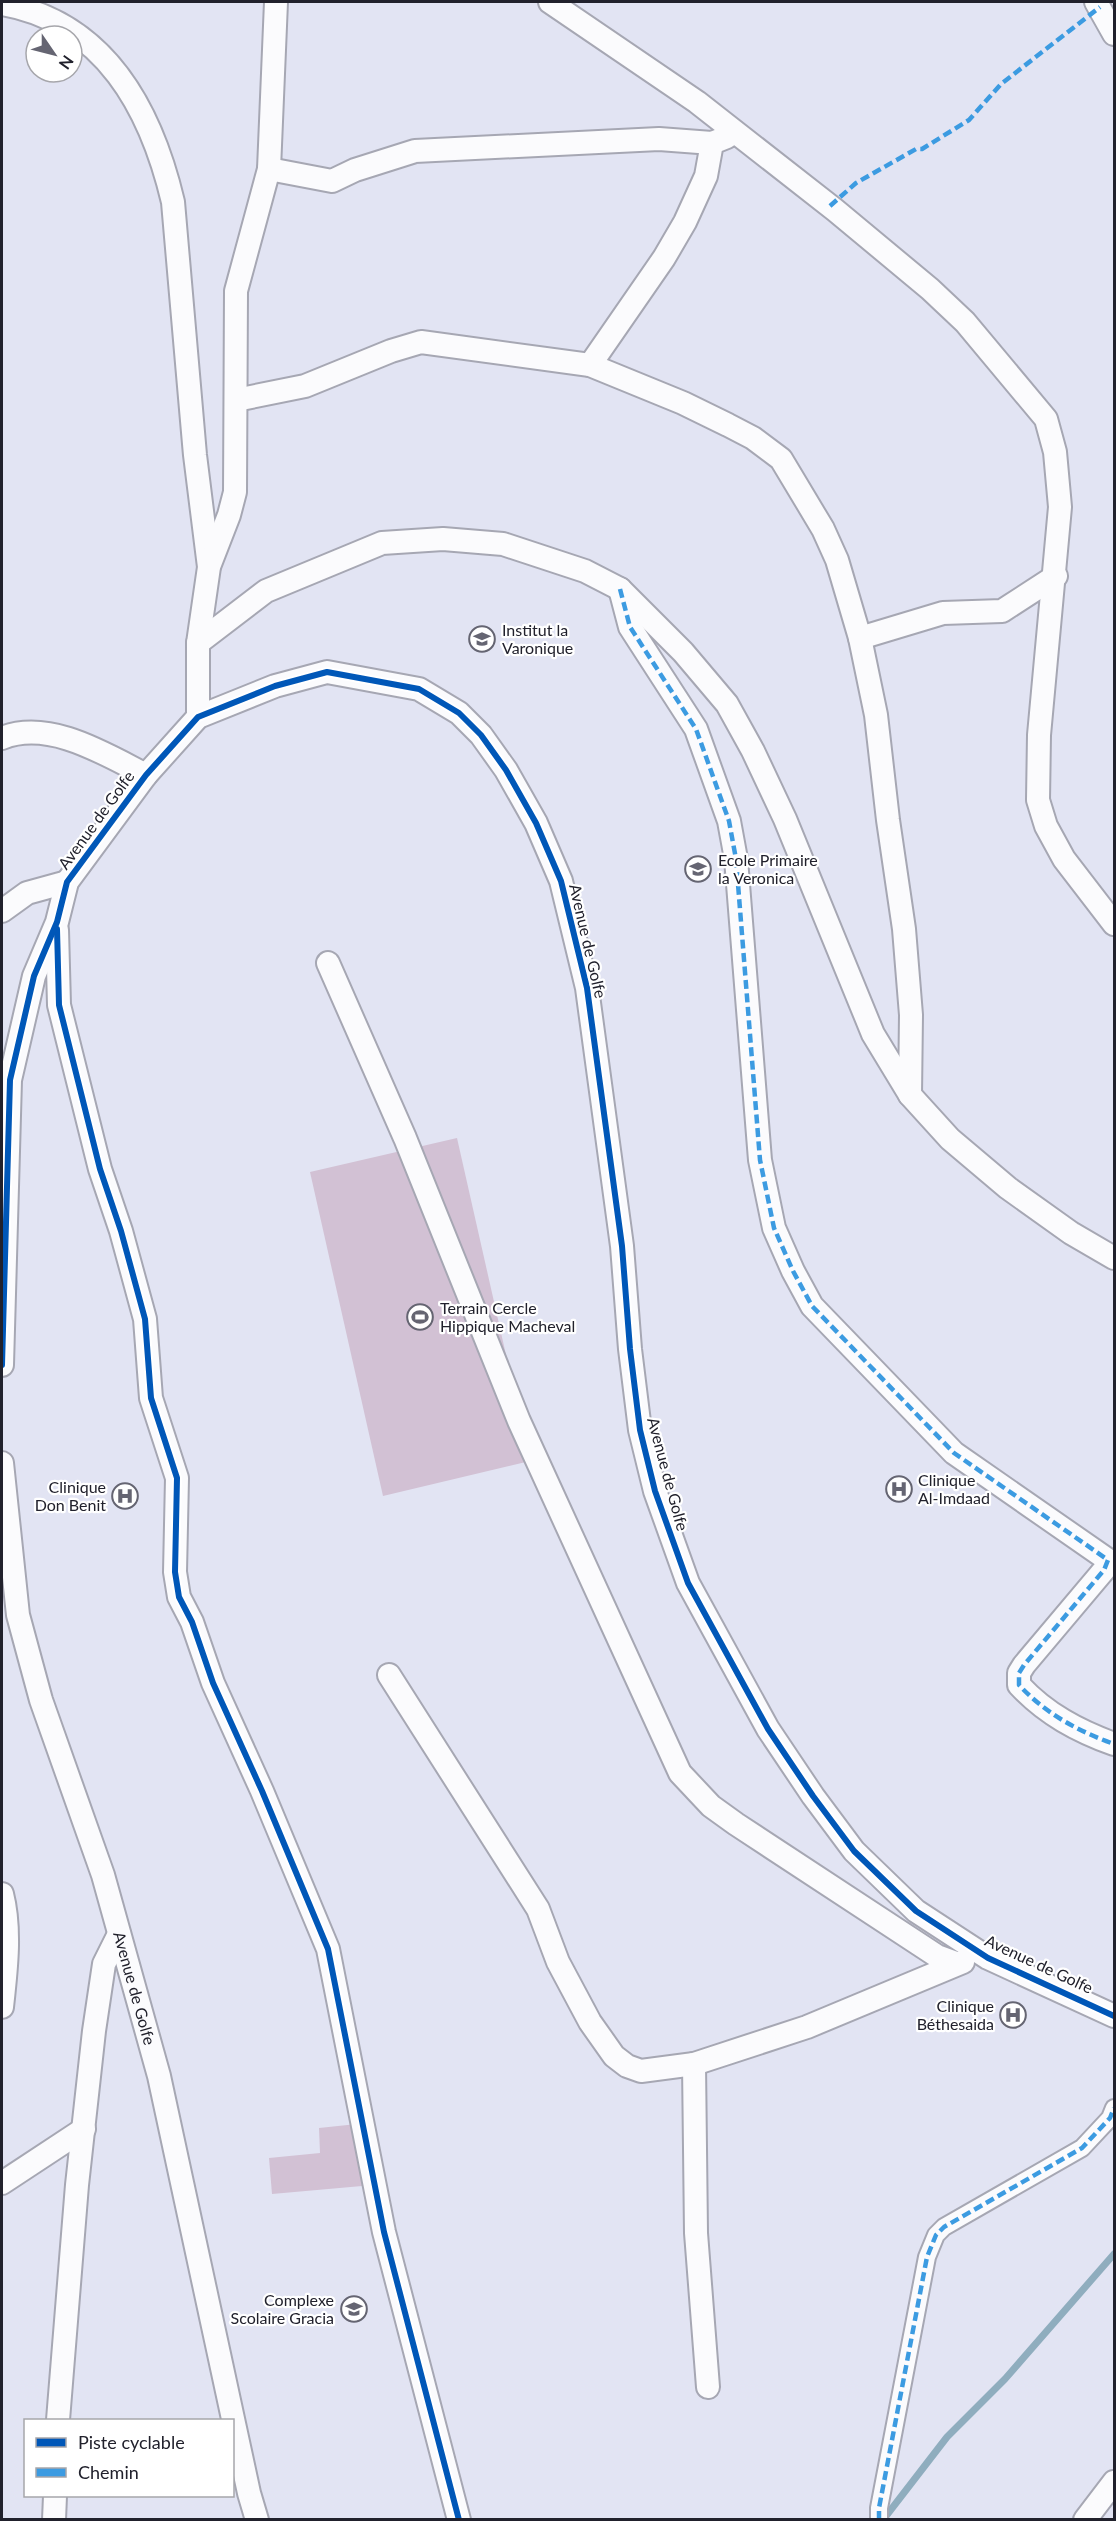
<svg xmlns="http://www.w3.org/2000/svg" width="1116" height="2521" font-family="Lato,sans-serif">
  <rect width="100%" height="100%" fill="#e2e4f3"/>
  <g fill="#d2c1d4">
    <path d="M 457,1138 L 530,1461 L 383,1496 L 310,1172 Z"/>
    <path d="M 357,2124 L 362,2186 L 272,2194 L 269,2158 L 320,2153 L 319,2128 Z"/>
  </g>
  <g fill="none" stroke-linecap="round" stroke-linejoin="round">
    <path stroke="#8fadbe" stroke-width="7" d="M 883,2520 L 947,2437 L 1005,2379 L 1114,2254"/>
    <g stroke="#a6a7b3" stroke-width="20">
      <path id="pedestrian" d="M 879,2520 L 879,2508 L 927,2257 L 936,2235 L 944,2227 L 1082,2148 L 1110,2118 L 1114,2108"/>
    </g>
    <g stroke="#a6a7b3" stroke-width="26">
      <g id="minor">
        <path d="M 550,2 L 697,102 L 835,210 L 930,289 L 965,322 L 1046,419 L 1055,452 L 1060,507 L 1039,735 L 1038,800 L 1046,826 L 1064,859 L 1114,924"/>
        <path d="M 1096,2 L 1114,34"/>
        <path d="M 2,4 C 105,22 151,109 173,202 L 195,455 L 209,567 L 198,643 L 198,717"/>
        <path d="M 269,169 L 332,181 L 355,170 L 415,151 L 659,139 L 712,143"/>
        <path d="M 590,365 L 664,258 L 685,222 L 706,176 L 712,143 L 727,137"/>
        <path d="M 236,400 L 305,386 L 391,351 L 421,342 L 590,365 L 683,403 L 728,425 L 753,438 L 781,459 L 823,529 L 837,560 L 860,638 L 876,715 L 888,820 L 904,929 L 911,1015 L 910,1095"/>
        <path d="M 210,564 L 229,515 L 235,492 L 236,291 L 269,169 L 276,2"/>
        <path d="M 620,589 L 630,627 L 696,729 L 729,821 L 736,859 L 760,1160 L 774,1228 L 793,1271 L 812,1306 L 954,1453 L 1108,1560 L 1104,1570 L 1024,1665 L 1019,1673 L 1019,1685 C 1046,1714 1078,1731 1114,1744"/>
        <path d="M 860,638 L 943,613 L 1002,611 L 1056,576"/>
        <path d="M 198,643 L 266,591 L 382,543 L 443,539 L 503,544 L 585,571 L 620,589 L 683,652 L 727,704 L 753,751 L 785,819 L 873,1034 L 910,1095 L 950,1139 L 1008,1188 L 1071,1233 L 1114,1258"/>
        <path d="M 2,738 C 49,719 105,754 146,775"/>
        <path d="M 2,911 L 27,893 L 67,882"/>
        <path d="M 57,930 L 59,1005 L 100,1169 L 121,1231 L 145,1319 L 151,1398 L 177,1478 L 175,1572 L 179,1597 L 192,1622 L 213,1683 L 262,1791 L 328,1949 L 384,2232 L 459,2520"/>
        <path d="M 328,963 L 405,1138 L 519,1421 L 680,1773 L 711,1806 L 736,1824 L 937,1956 L 956,1963"/>
        <path d="M 2,1365 L 10,1080 L 34,976 L 57,922 L 67,882 L 146,775 L 198,717 L 275,686 L 327,672 L 419,689 L 459,713 L 481,735 L 506,770 L 536,823 L 561,881 L 587,988 L 622,1246 L 630,1349 L 640,1430 L 655,1491 L 688,1583 L 768,1729 L 813,1796 L 854,1851 L 916,1911 L 988,1958 L 1114,2016"/>
        <path id="s1" d="M 2,1463 L 18,1615 L 41,1700 L 103,1875 L 159,2076 L 249,2493 L 257,2520"/>
        <path d="M 389,1675 L 538,1909 L 558,1962 L 590,2022 L 614,2056 L 627,2066 L 641,2071 L 694,2064 L 807,2027 L 963,1962"/>
        <path d="M 2,1894 C 11,1929 6,1971 2,2007"/>
        <path d="M 694,2064 L 696,2233 L 708,2387"/>
        <path d="M 2,2183 L 84,2129"/>
        <path d="M 58,2420 L 77,2185 L 94,2031 L 104,1964 L 119,1934"/>
        <path d="M 54,2520 L 55,2496"/>
        <path d="M 1085,2520 L 1114,2482"/>
      </g>
    </g>
    <use href="#pedestrian" stroke="#fbfbfd" stroke-width="16"/>
    <use href="#minor" stroke="#fbfbfd" stroke-width="22"/>
    <g stroke="#3c9be1" stroke-width="4.5" stroke-dasharray="9 4.5" stroke-linecap="butt">
      <path d="M 830,206 L 856,183 L 916,149 L 922,149 L 969,120 L 1001,84 L 1100,7"/>
      <path d="M 620,589 L 630,627 L 696,729 L 729,821 L 736,859 L 760,1160 L 774,1228 L 793,1271 L 812,1306 L 954,1453 L 1108,1560 L 1104,1570 L 1024,1665 L 1019,1673 L 1019,1685 C 1046,1714 1078,1731 1114,1744"/>
      <path d="M 879,2520 L 879,2508 L 927,2257 L 936,2235 L 944,2227 L 1082,2148 L 1110,2118 L 1114,2108"/>
    </g>
    <g stroke="#fff" stroke-width="10">
      <g id="cycleway">
        <path d="M 57,929 L 59,1005 L 100,1169 L 121,1231 L 145,1319 L 151,1398 L 177,1478 L 175,1572 L 179,1597 L 192,1622 L 213,1683 L 262,1791 L 328,1949 L 384,2232 L 459,2520"/>
        <path d="M 2,1365 L 10,1080 L 34,976 L 57,922 L 67,882 L 146,775 L 198,717 L 275,686 L 327,672 L 419,689 L 459,713 L 481,735 L 506,770 L 536,823 L 561,881 L 587,988 L 622,1246 L 630,1349 L 640,1430 L 655,1491 L 688,1583 L 768,1729 L 813,1796 L 854,1851 L 916,1911 L 988,1958 L 1114,2016"/>
      </g>
    </g>
    <use href="#cycleway" stroke="#0057b8" stroke-width="6"/>
  </g>
  <defs>
    <g id="school-ring" transform="scale(1.35)"><circle r="9.5" fill="#fff" stroke="#656572" stroke-width="1.5"/><path d="M0-5L7-2L0 1L-7-2ZM-4 1L0 2.5L4 1V4Q0 6-4 4Z" fill="#656572"/></g>
    <g id="stadium-ring" transform="scale(1.35)"><circle r="9.5" fill="#fff" stroke="#656572" stroke-width="1.5"/><path d="M0-5a6.5 5 0 1 0 0 10a6.5 5 0 1 0 0-10ZM-3.5-1.8h7v3.6h-7Z" fill="#656572"/></g>
    <g id="hospital-ring" transform="scale(1.35)"><circle r="9.5" fill="#fff" stroke="#656572" stroke-width="1.5"/><path d="M-5-5h3v3.5h4V-5h3V5h-3V1.5h-4V5h-3Z" fill="#656572"/></g>
  </defs>
  <g fill-rule="evenodd">
    <use href="#school-ring" x="482" y="639"/>
    <use href="#school-ring" x="698" y="869"/>
    <use href="#stadium-ring" x="420" y="1317"/>
    <use href="#hospital-ring" x="899" y="1489"/>
    <use href="#hospital-ring" x="125" y="1496"/>
    <use href="#hospital-ring" x="1013" y="2015"/>
    <use href="#school-ring" x="354" y="2309"/>
  </g>
  <g text-anchor="middle" stroke-width="4.5" stroke-linejoin="round" paint-order="stroke">
    <g font-size="16" fill="#21212c" stroke="#fff" text-anchor="start">
      <text x="502" y="636">Institut la<tspan x="502" dy="18">Varonique</tspan></text>
      <text x="718" y="866">Ecole Primaire<tspan x="718" dy="18">la Veronica</tspan></text>
      <text x="440" y="1314">Terrain Cercle<tspan x="440" dy="18">Hippique Macheval</tspan></text>
      <text x="918" y="1486">Clinique<tspan x="918" dy="18">Al-Imdaad</tspan></text>
      <text x="106" y="1493" text-anchor="end">Clinique<tspan x="106" dy="18">Don Benit</tspan></text>
      <text x="994" y="2012" text-anchor="end">Clinique<tspan x="994" dy="18">Béthesaida</tspan></text>
      <text x="334" y="2306" text-anchor="end">Complexe<tspan x="334" dy="18">Scolaire Gracia</tspan></text>
    </g>
    <g font-size="16" fill="#21212c" stroke="#fff">
      <text transform="translate(96 820) rotate(-54)" y="6">Avenue de Golfe</text>
      <text transform="translate(588 941) rotate(77)" y="6">Avenue de Golfe</text>
      <text transform="translate(668 1474) rotate(75)" y="6">Avenue de Golfe</text>
      <text transform="translate(1039 1964) rotate(25)" y="6">Avenue de Golfe</text>
      <text dy="6" stroke="none"><textPath href="#s1" startOffset="544">Avenue de Golfe</textPath></text>
    </g>
  </g>
  <rect width="1116" height="2521" fill="none" stroke="#21212c" stroke-width="6"/>
  <rect x="24" y="2419" width="210" height="78" fill="#ffffff" stroke="#a6a6ab" stroke-width="1.5"/>
  <rect x="36" y="2438" width="30" height="9" fill="#0057b8" stroke="#a6a6ab" stroke-width="1.5"/>
  <text x="78" y="2449" font-size="18" fill="#21212c">Piste cyclable</text>
  <rect x="36" y="2468" width="30" height="9" fill="#3c9be1" stroke="#a6a6ab" stroke-width="1.5"/>
  <text x="78" y="2479" font-size="18" fill="#21212c">Chemin</text>
  <g transform="translate(54 54) rotate(125)"><circle r="28" fill="#ffffff" stroke="#a6a6ab" stroke-width="1.5"/>
  <path d="M0-4.5L10 22L0 15L-10 22Z" fill="#656572"/>
  <text y="-9" font-size="16" font-weight="bold" text-anchor="middle" fill="#21212c">N</text>
  </g>
</svg>
